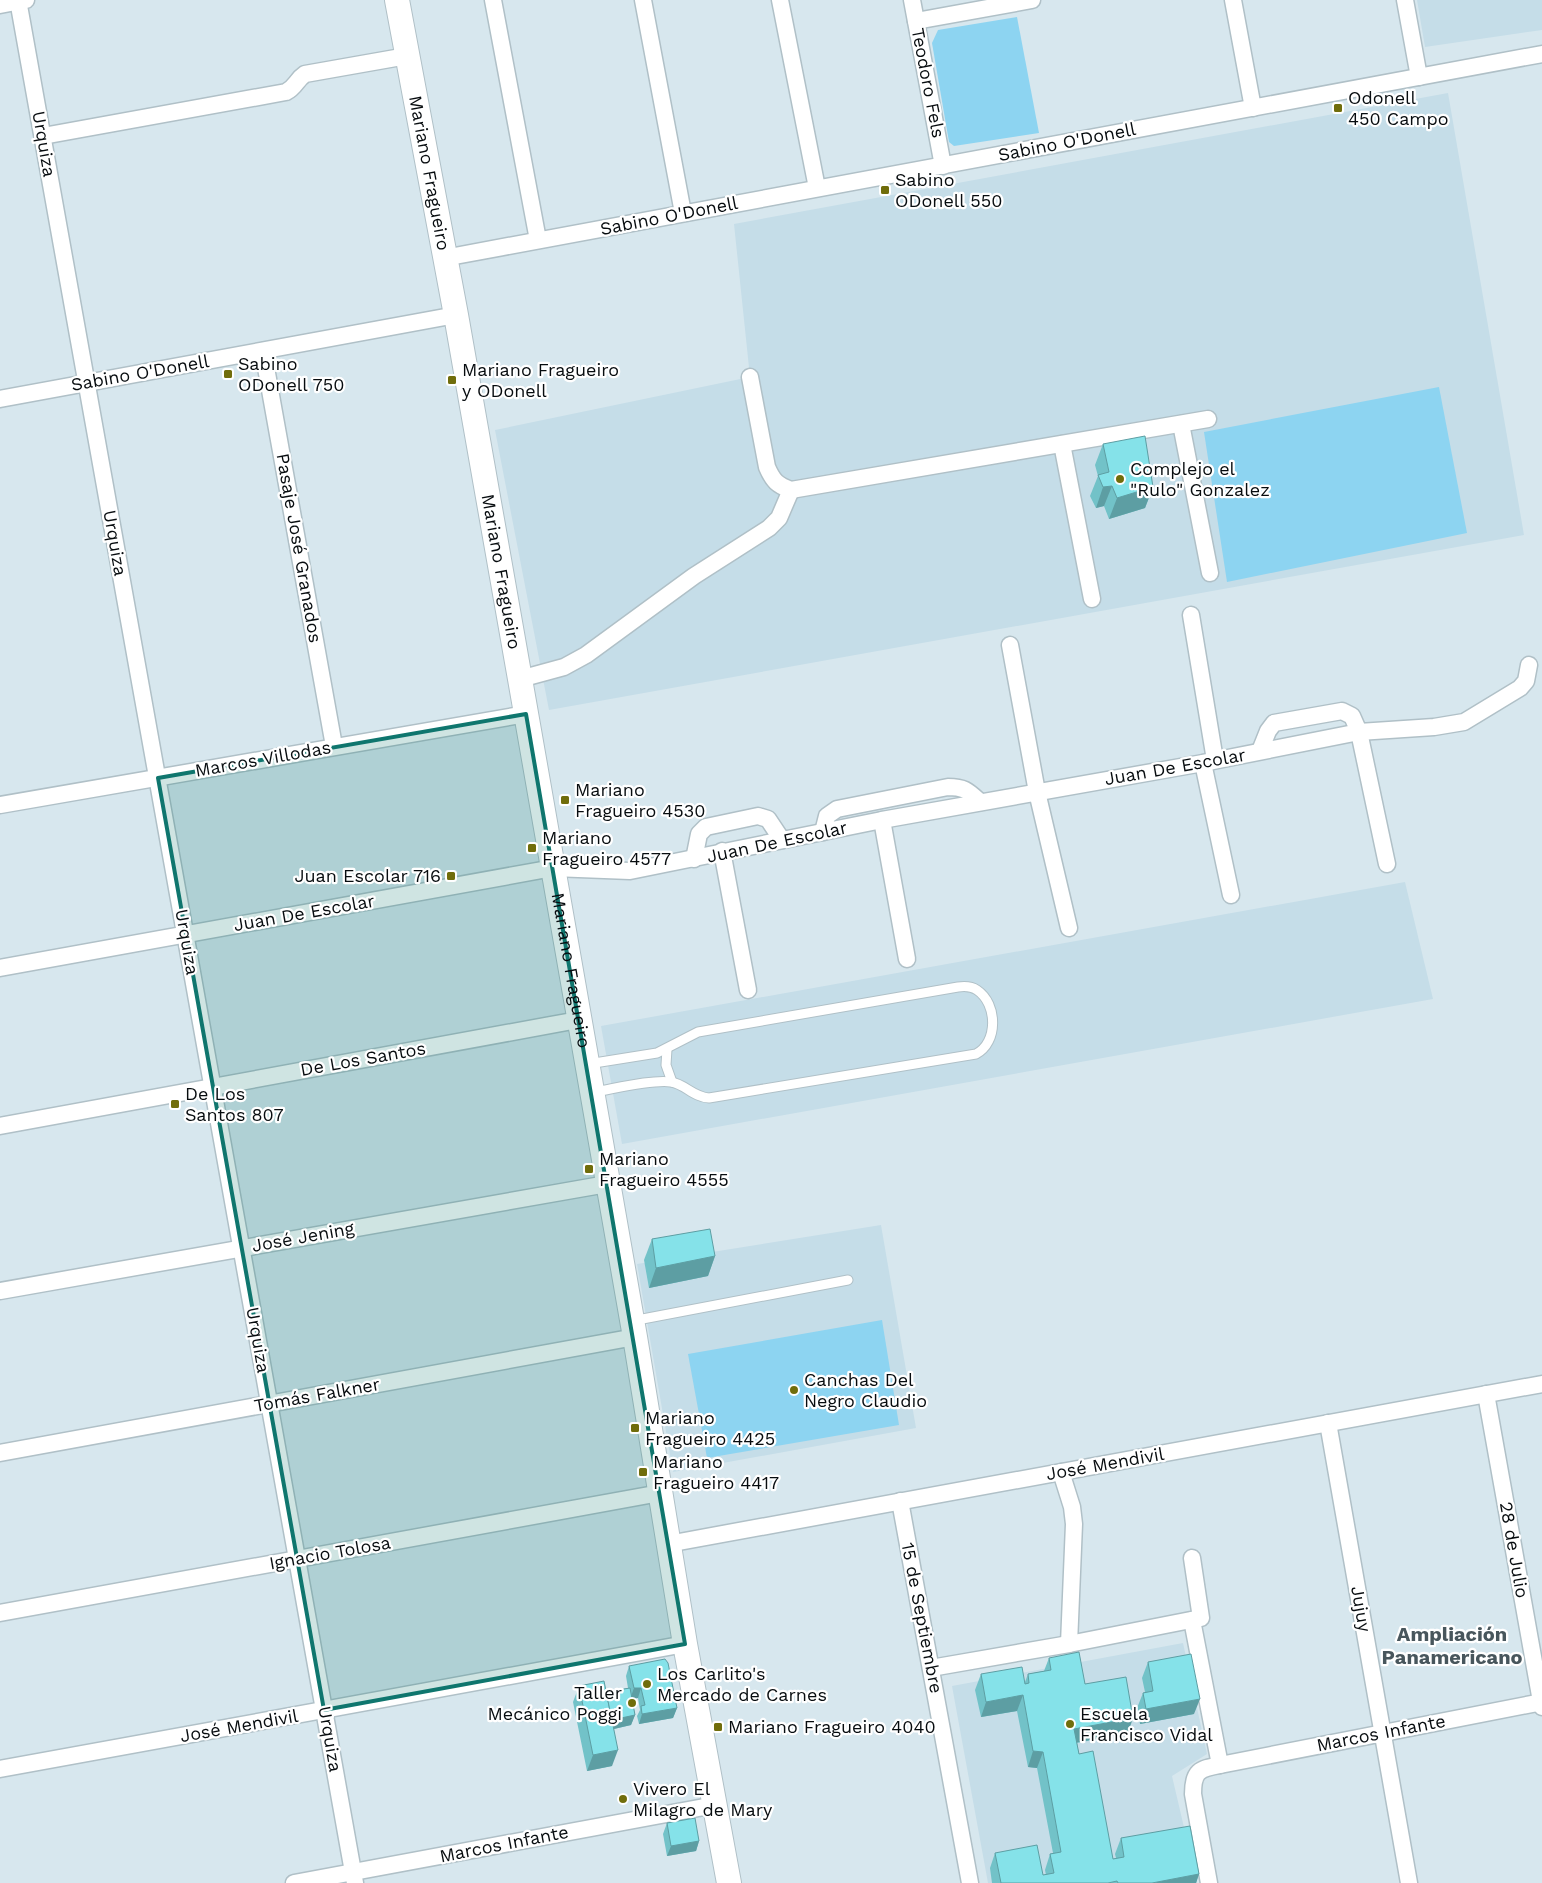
<svg xmlns="http://www.w3.org/2000/svg" width="1542" height="1883" font-family="'Work Sans',sans-serif">
  <rect width="100%" height="100%" fill="#d7e7ee"/>
  <g fill="#c5dde8">
    <path d="M 1417,0 L 1542,0 L 1542,30 L 1425,47 Z"/>
    <path d="M 1448,93 L 1524,535 L 549,710 L 495,430 L 750,377 L 734,224 Z"/>
    <path d="M 1405,882 L 1433,999 L 622,1144 L 601,1026 Z"/>
    <path d="M 881,1225 L 916,1428 L 673,1472 L 637,1264 Z"/>
    <path d="M 1183,1643 L 1207,1754 L 1172,1776 L 1197,1883 L 988,1883 L 952,1686 Z"/>
  </g>
  <g fill="#8dd4f1">
    <path d="M 1017,17 L 1039,133 L 954,146 L 949,142 L 932,43 L 938,30 Z"/>
    <path d="M 1439,387 L 1467,533 L 1227,582 L 1204,432 Z"/>
    <path d="M 882,1320 L 899,1425 L 707,1458 L 688,1354 Z"/>
  </g>
  <g fill="none" stroke-linecap="round" stroke-linejoin="round">
    <g stroke="#b0c0c7" stroke-width="11">
      <g id="service">
        <path d="M 667,1049 L 666,1065 L 672,1082"/>
        <path d="M 588,1064 L 657,1053 L 698,1032 L 958,987 C 965,986 971,986 977,990 C 998,1004 998,1043 976,1054 L 709,1098 C 693,1097 685,1084 671,1082 C 653,1079 613,1089 594,1092"/>
        <path d="M 632,1321 L 848,1280"/>
      </g>
    </g>
    <g stroke="#b0c0c7" stroke-width="19">
      <g id="minor">
        <path d="M 18,0 L 355,1883"/>
        <path d="M 493,0 L 538,240"/>
        <path d="M 643,0 L 683,213"/>
        <path d="M 780,0 L 817,188"/>
        <path d="M 912,0 L 943,166"/>
        <path d="M 1233,0 L 1253,108"/>
        <path d="M 1405,0 L 1419,77"/>
        <path d="M 0,5 L 26,0"/>
        <path d="M 916,21 L 1032,0"/>
        <path d="M 43,136 L 286,92 C 296,87 296,80 305,74 L 407,56"/>
        <path d="M 444,258 L 1542,54"/>
        <path d="M 263,351 L 334,746"/>
        <path d="M 750,377 L 767,467 C 773,481 777,485 791,490 L 1208,419"/>
        <path d="M 0,399 L 456,315"/>
        <path d="M 1181,424 L 1210,573"/>
        <path d="M 1062,444 L 1092,599"/>
        <path d="M 1191,615 L 1215,760"/>
        <path d="M 1010,645 L 1037,792 L 1069,928"/>
        <path d="M 520,679 L 564,667 L 586,655 L 694,576 L 769,528 L 779,518 L 791,490"/>
        <path d="M 1260,751 L 1268,731 L 1274,723 L 1342,711 L 1352,716 L 1359,732 L 1387,864"/>
        <path d="M 1203,763 L 1231,895"/>
        <path d="M 0,805 L 526,714"/>
        <path d="M 882,820 L 907,959"/>
        <path d="M 823,832 L 827,816 L 837,809 L 948,787 C 965,787 968,791 980,802"/>
        <path d="M 722,851 L 748,990"/>
        <path d="M 694,859 L 699,834 L 706,827 L 758,816 L 768,819 L 782,840"/>
        <path d="M 0,968 L 553,868 L 630,871 L 882,820 L 1203,763 L 1359,732 L 1434,727 L 1464,722 L 1520,688 L 1526,681 L 1529,665"/>
        <path d="M 0,1126 L 578,1020"/>
        <path d="M 0,1291 L 607,1184"/>
        <path d="M 1486,1394 L 1542,1707"/>
        <path d="M 1328,1423 L 1409,1883"/>
        <path d="M 0,1453 L 635,1337"/>
        <path d="M 1061,1472 L 1072,1507 L 1074,1524 L 1069,1644"/>
        <path d="M 900,1501 L 970,1883"/>
        <path d="M 668,1544 L 1542,1384"/>
        <path d="M 0,1613 L 660,1493"/>
        <path d="M 1192,1620 L 1220,1765 C 1199,1769 1193,1771 1193,1794 L 1209,1883"/>
        <path d="M 931,1668 L 1069,1644 L 1201,1618 L 1192,1558"/>
        <path d="M 1220,1765 L 1542,1702"/>
        <path d="M 0,1769 L 685,1644"/>
        <path d="M 294,1883 L 715,1805"/>
      </g>
    </g>
    <g stroke="#b0c0c7" stroke-width="26">
      <g id="secondary">
        <path id="s1" d="M 397,0 L 456,315 L 520,679 L 635,1337 L 685,1644 L 729,1883"/>
      </g>
    </g>
    <use href="#service" stroke="#fff" stroke-width="9"/>
    <use href="#minor" stroke="#fff" stroke-width="16"/>
    <use href="#secondary" stroke="#fff" stroke-width="24"/>
  </g>
  <g fill="#72c2c8">
    <path d="M 1103,444 L 1153,487 L 1145,508 L 1109,519 L 1104,506 L 1096,508 L 1090,496 L 1098,476 L 1095,465 Z"/>
    <path d="M 652,1239 L 715,1256 L 708,1276 L 649,1288 L 644,1260 Z"/>
    <path d="M 1049,1658 L 1085,1684 L 1128,1733 L 1077,1743 L 1079,1754 L 1113,1859 L 1116,1858 L 1115,1854 L 1121,1838 L 1199,1874 L 1196,1883 L 992,1883 L 990,1868 L 995,1853 L 1043,1875 L 1046,1875 L 1045,1870 L 1050,1854 L 1053,1853 L 1037,1768 L 1028,1767 L 1017,1711 L 981,1717 L 975,1690 L 981,1674 L 1025,1682 L 1028,1674 L 1044,1671 Z"/>
    <path d="M 1148,1662 L 1194,1714 L 1140,1724 L 1137,1708 L 1143,1693 L 1145,1692 L 1142,1678 Z"/>
    <path d="M 629,1666 L 677,1708 L 673,1718 L 639,1724 L 637,1716 L 640,1710 L 638,1698 L 632,1699 L 635,1715 L 631,1725 L 614,1729 L 612,1766 L 587,1771 L 573,1702 L 579,1686 L 606,1692 L 628,1688 L 626,1676 Z"/>
    <path d="M 667,1823 L 699,1841 L 696,1851 L 667,1856 L 663,1834 Z"/>
  </g>
  <g fill="#5d9ea3">
    <path d="M 1112,486 L 1104,506 L 1096,508 L 1103,487 Z"/>
    <path d="M 1153,487 L 1145,508 L 1109,519 L 1117,498 Z"/>
    <path d="M 715,1256 L 708,1276 L 649,1288 L 656,1268 Z"/>
    <path d="M 634,1688 L 641,1688 L 638,1698 L 630,1699 Z"/>
    <path d="M 1023,1695 L 1017,1711 L 981,1717 L 986,1702 Z"/>
    <path d="M 1200,1699 L 1194,1714 L 1140,1724 L 1146,1709 Z"/>
    <path d="M 677,1708 L 673,1718 L 639,1724 L 642,1714 Z"/>
    <path d="M 635,1715 L 631,1725 L 605,1731 L 609,1720 Z"/>
    <path d="M 1133,1718 L 1128,1733 L 1068,1744 L 1074,1729 Z"/>
    <path d="M 618,1750 L 612,1766 L 587,1771 L 593,1755 Z"/>
    <path d="M 1033,1751 L 1043,1752 L 1037,1768 L 1028,1767 Z"/>
    <path d="M 699,1841 L 696,1851 L 667,1856 L 671,1846 Z"/>
    <path d="M 1199,1874 L 1196,1883 L 1152,1883 Z"/>
  </g>
  <g fill="#85e2e9" stroke="#5d9ea3">
    <path d="M 1145,436 L 1153,487 L 1117,498 L 1112,486 L 1103,487 L 1098,475 L 1109,472 L 1103,444 Z"/>
    <path d="M 710,1229 L 715,1256 L 656,1268 L 652,1239 Z"/>
    <path d="M 1079,1652 L 1085,1684 L 1126,1677 L 1133,1718 L 1074,1729 L 1079,1754 L 1093,1751 L 1113,1859 L 1124,1857 L 1121,1838 L 1190,1826 L 1199,1874 L 1152,1883 L 1118,1883 L 1117,1881 L 1108,1883 L 1001,1883 L 995,1853 L 1037,1845 L 1043,1875 L 1054,1873 L 1050,1854 L 1061,1852 L 1043,1752 L 1033,1751 L 1023,1695 L 986,1702 L 981,1674 L 1022,1667 L 1025,1684 L 1029,1683 L 1028,1674 L 1051,1670 L 1049,1658 Z"/>
    <path d="M 1191,1654 L 1200,1699 L 1146,1709 L 1143,1693 L 1153,1691 L 1148,1662 Z"/>
    <path d="M 665,1659 L 668,1663 L 677,1708 L 642,1714 L 641,1706 L 645,1705 L 641,1688 L 634,1688 L 629,1666 Z"/>
    <path d="M 604,1681 L 618,1750 L 593,1755 L 579,1686 Z"/>
    <path d="M 630,1688 L 635,1715 L 612,1720 L 606,1692 Z"/>
    <path d="M 695,1818 L 699,1841 L 671,1846 L 667,1823 Z"/>
  </g>
  <path fill="#0f766e" fill-opacity="0.2" stroke="#0f766e" stroke-width="4" stroke-linejoin="round" d="M 526,714 L 685,1644 L 324,1710 L 158,778 Z"/>
  <g fill="#706d0b" stroke="#fff" stroke-width="2">
    <rect x="1333" y="103" width="10" height="10" rx="2.5"/>
    <rect x="880" y="185" width="10" height="10" rx="2.5"/>
    <rect x="223" y="369" width="10" height="10" rx="2.5"/>
    <rect x="447" y="375" width="10" height="10" rx="2.5"/>
    <circle cx="1120" cy="479" r="5"/>
    <rect x="560" y="795" width="10" height="10" rx="2.5"/>
    <rect x="527" y="843" width="10" height="10" rx="2.5"/>
    <rect x="446" y="871" width="10" height="10" rx="2.5"/>
    <rect x="170" y="1099" width="10" height="10" rx="2.5"/>
    <rect x="584" y="1164" width="10" height="10" rx="2.5"/>
    <circle cx="794" cy="1390" r="5"/>
    <rect x="630" y="1423" width="10" height="10" rx="2.5"/>
    <rect x="638" y="1467" width="10" height="10" rx="2.5"/>
    <circle cx="647" cy="1684" r="5"/>
    <circle cx="632" cy="1703" r="5"/>
    <circle cx="1070" cy="1724" r="5"/>
    <rect x="713" y="1722" width="10" height="10" rx="2.5"/>
    <circle cx="623" cy="1799" r="5"/>
  </g>
  <g text-anchor="middle" stroke-width="4.5" stroke-linejoin="round" paint-order="stroke">
    <g font-size="18" fill="#070c0f" stroke="#fff">
      <text transform="translate(928 83) rotate(79)" y="6">Teodoro Fels</text>
      <text transform="translate(1067 142) rotate(-11)" y="6">Sabino O'Donell</text>
      <text transform="translate(44 144) rotate(80)" y="6">Urquiza</text>
      <text dy="6" stroke="none"><textPath href="#s1" startOffset="176">Mariano Fragueiro</textPath></text>
      <text transform="translate(669 216) rotate(-11)" y="6">Sabino O'Donell</text>
      <text transform="translate(140 373) rotate(-10)" y="6">Sabino O'Donell</text>
      <text transform="translate(115 543) rotate(80)" y="6">Urquiza</text>
      <text transform="translate(299 548) rotate(80)" y="6">Pasaje José Granados</text>
      <text dy="6" stroke="none"><textPath href="#s1" startOffset="581">Mariano Fragueiro</textPath></text>
      <text transform="translate(263 759) rotate(-10)" y="6">Marcos Villodas</text>
      <text transform="translate(1175 767) rotate(-10)" y="6">Juan De Escolar</text>
      <text transform="translate(777 842) rotate(-12)" y="6">Juan De Escolar</text>
      <text transform="translate(304 913) rotate(-10)" y="6">Juan De Escolar</text>
      <text transform="translate(187 942) rotate(80)" y="6">Urquiza</text>
      <text dy="6" stroke="none"><textPath href="#s1" startOffset="986">Mariano Fragueiro</textPath></text>
      <text transform="translate(363 1059) rotate(-10)" y="6">De Los Santos</text>
      <text transform="translate(303 1237) rotate(-10)" y="6">José Jening</text>
      <text transform="translate(258 1340) rotate(80)" y="6">Urquiza</text>
      <text transform="translate(317 1395) rotate(-10)" y="6">Tomás Falkner</text>
      <text transform="translate(1105 1464) rotate(-10)" y="6">José Mendivil</text>
      <text transform="translate(1514 1550) rotate(80)" y="6">28 de Julio</text>
      <text transform="translate(330 1553) rotate(-10)" y="6">Ignacio Tolosa</text>
      <text transform="translate(1361 1609) rotate(80)" y="6">Jujuy</text>
      <text transform="translate(922 1618) rotate(79)" y="6">15 de Septiembre</text>
      <text transform="translate(239 1726) rotate(-10)" y="6">José Mendivil</text>
      <text transform="translate(1381 1733) rotate(-11)" y="6">Marcos Infante</text>
      <text transform="translate(330 1739) rotate(80)" y="6">Urquiza</text>
      <text transform="translate(504 1844) rotate(-11)" y="6">Marcos Infante</text>
    </g>
    <g font-size="18" fill="#070c0f" stroke="#fff" text-anchor="start">
      <text x="1348" y="104">Odonell<tspan x="1348" dy="21">450 Campo</tspan></text>
      <text x="895" y="186">Sabino<tspan x="895" dy="21">ODonell 550</tspan></text>
      <text x="238" y="370">Sabino<tspan x="238" dy="21">ODonell 750</tspan></text>
      <text x="462" y="376">Mariano Fragueiro<tspan x="462" dy="21">y ODonell</tspan></text>
      <text x="1130" y="475">Complejo el<tspan x="1130" dy="21">"Rulo" Gonzalez</tspan></text>
      <text x="575" y="796">Mariano<tspan x="575" dy="21">Fragueiro 4530</tspan></text>
      <text x="542" y="844">Mariano<tspan x="542" dy="21">Fragueiro 4577</tspan></text>
      <text x="441" y="882" text-anchor="end">Juan Escolar 716</text>
      <text x="185" y="1100">De Los<tspan x="185" dy="21">Santos 807</tspan></text>
      <text x="599" y="1165">Mariano<tspan x="599" dy="21">Fragueiro 4555</tspan></text>
      <text x="804" y="1386">Canchas Del<tspan x="804" dy="21">Negro Claudio</tspan></text>
      <text x="645" y="1424">Mariano<tspan x="645" dy="21">Fragueiro 4425</tspan></text>
      <text x="653" y="1468">Mariano<tspan x="653" dy="21">Fragueiro 4417</tspan></text>
      <text x="657" y="1680">Los Carlito's<tspan x="657" dy="21">Mercado de Carnes</tspan></text>
      <text x="622" y="1699" text-anchor="end">Taller<tspan x="622" dy="21">Mecánico Poggi</tspan></text>
      <text x="1080" y="1720">Escuela<tspan x="1080" dy="21">Francisco Vidal</tspan></text>
      <text x="728" y="1733">Mariano Fragueiro 4040</text>
      <text x="633" y="1795">Vivero El<tspan x="633" dy="21">Milagro de Mary</tspan></text>
    </g>
    <g font-size="20" font-weight="bold" fill="#48565c" stroke="#fff">
      <text x="1452" y="1641">Ampliación<tspan x="1452" dy="23">Panamericano</tspan></text>
    </g>
  </g>
</svg>
